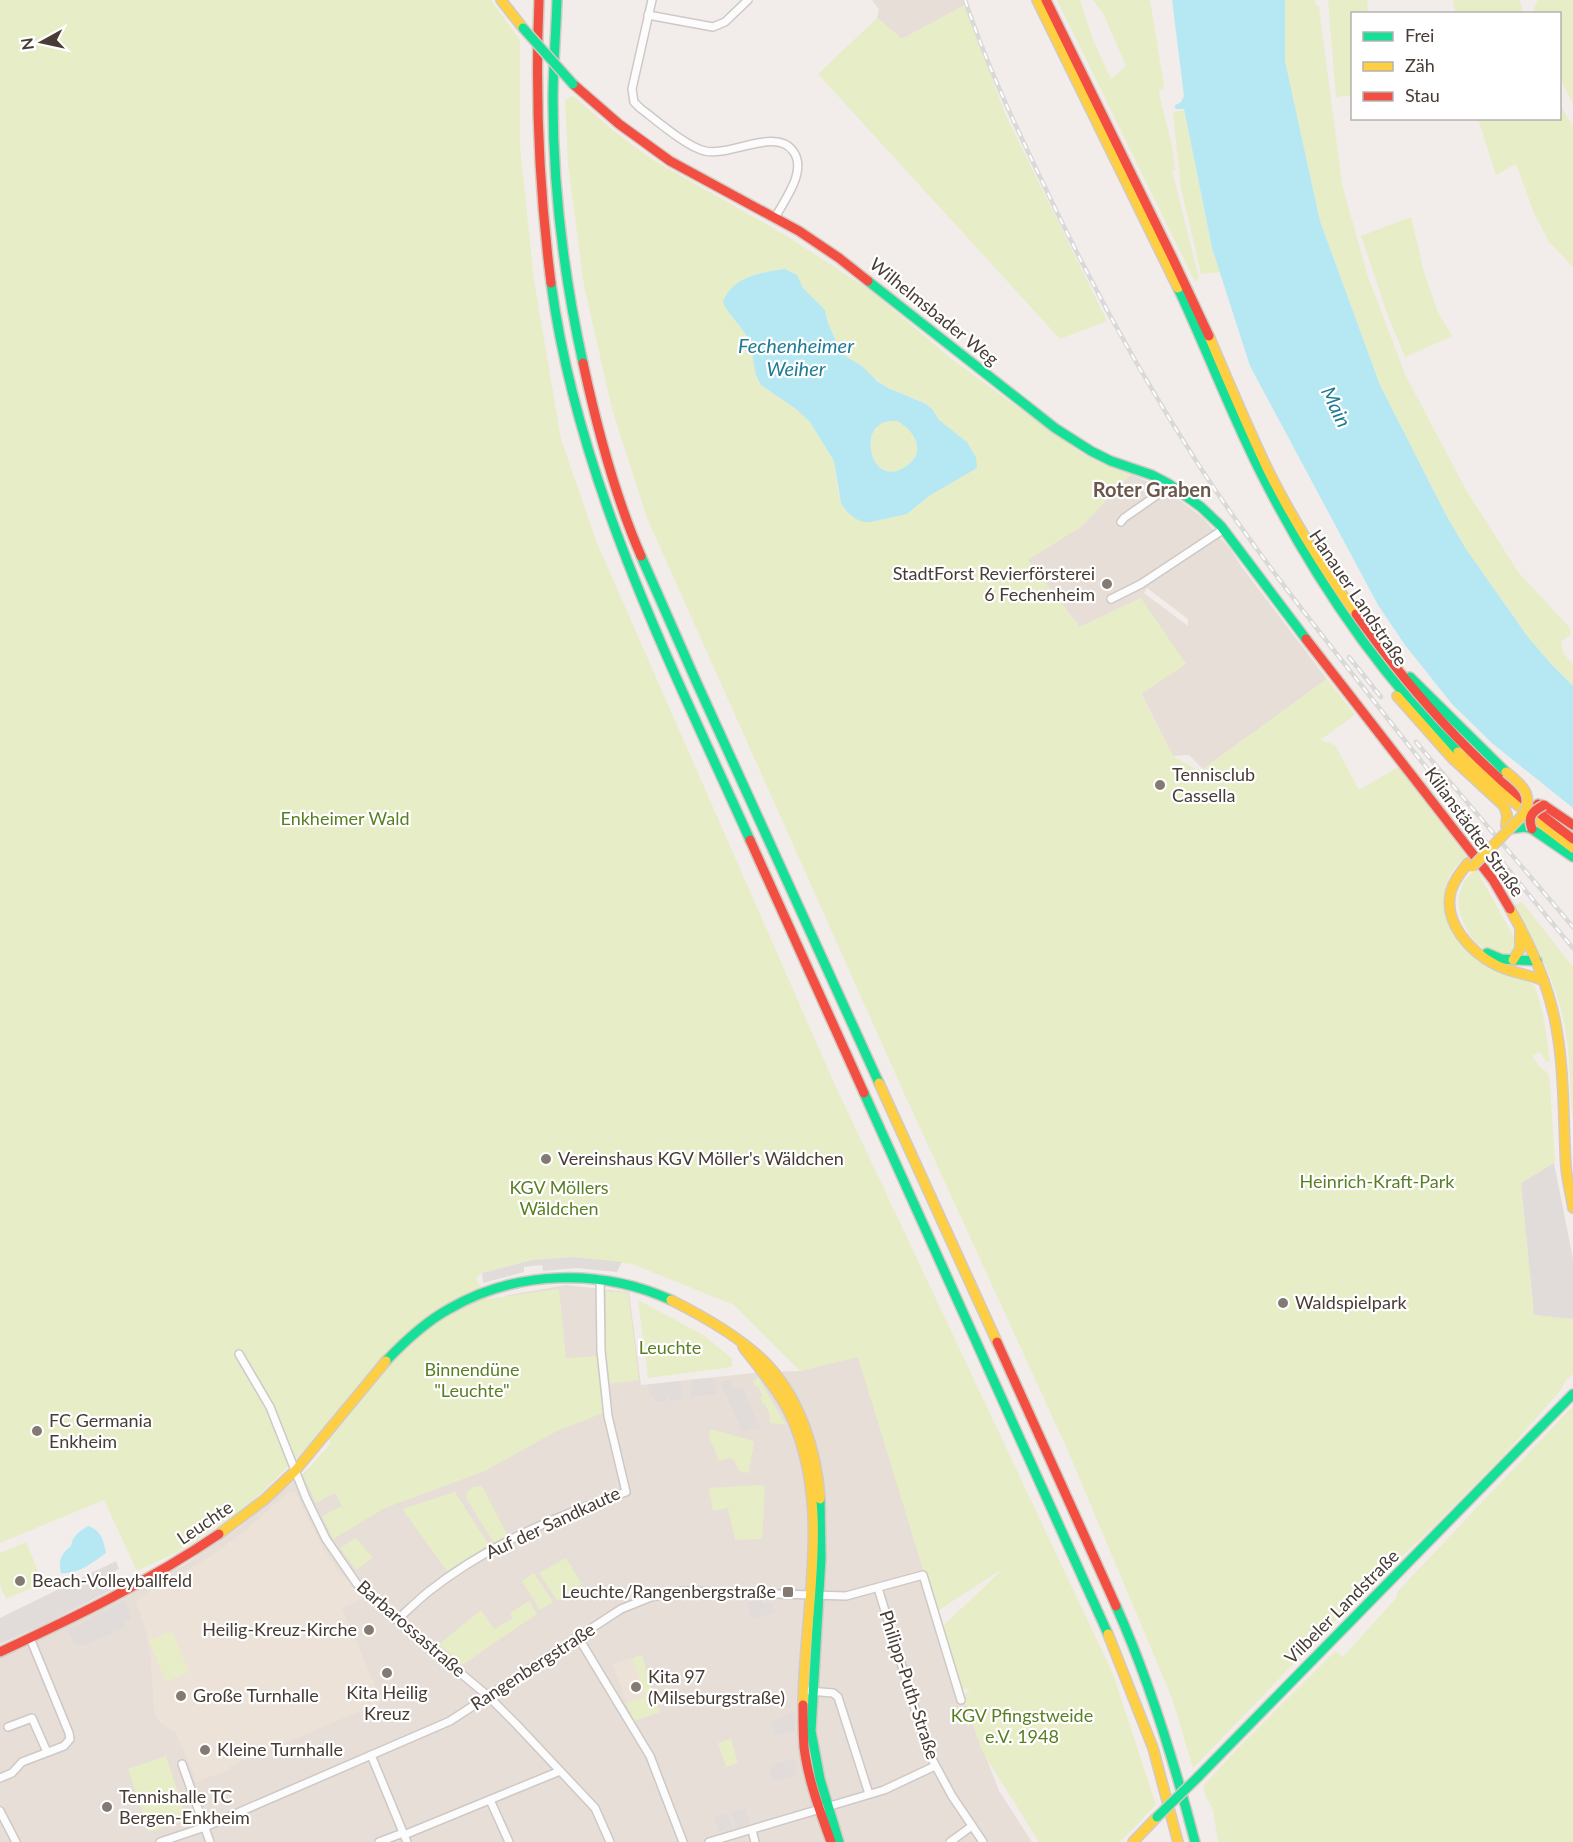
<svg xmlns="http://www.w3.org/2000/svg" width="1573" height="1842" font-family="Lato,sans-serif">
  <rect width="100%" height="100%" fill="#f2edea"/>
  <g fill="#e6ded7" fill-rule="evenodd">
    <path d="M 872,0 L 963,0 L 965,5 L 902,39 L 877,18 L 879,9 Z"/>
    <path d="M 1131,474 L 1169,492 L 1203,518 L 1231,550 L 1241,566 L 1327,679 L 1203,769 L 1189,755 L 1173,756 L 1141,693 L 1141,598 L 1080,627 L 1027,560 L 1082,526 ZM 1147,588 L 1188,619 L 1188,626 L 1144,593 Z"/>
    <path d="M 566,1285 L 629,1292 L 641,1385 L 763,1372 L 800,1371 L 858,1356 L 963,1697 L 999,1791 L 1032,1842 L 0,1842 L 0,1655 L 184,1565 L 238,1528 L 302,1475 L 331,1446 L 538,1376 L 504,1296 Z"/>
  </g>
  <g fill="#ede2d8">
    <path d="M 293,1491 L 296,1494 L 323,1548 L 339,1572 L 366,1597 L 342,1608 L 382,1702 L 230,1766 L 231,1769 L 194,1783 L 195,1777 L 176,1733 L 159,1722 L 154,1711 L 150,1651 L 145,1628 L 136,1602 L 148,1592 L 198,1564 L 222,1548 L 245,1531 L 288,1492 Z"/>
    <path d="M 642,1655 L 654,1698 L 660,1712 L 634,1721 L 612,1664 Z"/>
  </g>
  <g fill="#e7edc7" fill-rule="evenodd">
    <path d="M 0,0 L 491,0 L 520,40 L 520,146 L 534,280 L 561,439 L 597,543 L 835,1085 L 1113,1674 L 1156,1805 L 1120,1842 L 1039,1842 L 982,1751 L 963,1697 L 970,1689 L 961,1689 L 943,1626 L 1004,1568 L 936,1612 L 858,1357 L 800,1371 L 734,1305 L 632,1264 L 573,1257 L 532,1260 L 482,1273 L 476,1278 L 486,1299 L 559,1289 L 566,1358 L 597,1356 L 603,1413 L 555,1432 L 485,1471 L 385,1508 L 333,1539 L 322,1516 L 342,1506 L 335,1493 L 316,1503 L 303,1475 L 331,1443 L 324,1431 L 249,1505 L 180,1551 L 137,1571 L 104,1500 L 0,1543 Z"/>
    <path d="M 1057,0 L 1080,0 L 1093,40 L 1111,79 L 1126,66 L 1103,13 L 1093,0 L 1150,0 L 1164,86 L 1163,89 L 1160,90 L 1159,94 L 1172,146 L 1175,170 L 1172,171 L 1199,278 L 1195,282 Z"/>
    <path d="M 1285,0 L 1315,0 L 1315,4 L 1319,7 L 1342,184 L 1367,274 L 1405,374 L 1466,490 L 1519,573 L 1569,627 L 1571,634 L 1561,642 L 1563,652 L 1573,665 L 1573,686 L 1552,665 L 1528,637 L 1466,549 L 1445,513 L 1380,385 L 1320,221 L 1285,61 Z"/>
    <path d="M 1328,0 L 1367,0 L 1368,13 L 1352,14 L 1352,95 L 1336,97 Z"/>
    <path d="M 1453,0 L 1520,0 L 1523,13 L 1455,13 Z"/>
    <path d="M 1538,0 L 1573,0 L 1573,104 L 1560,78 L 1560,14 L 1533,13 L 1533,11 Z"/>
    <path d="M 965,5 L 1006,116 L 1107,321 L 1060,339 L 818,74 L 877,18 L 902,39 Z"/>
    <path d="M 573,96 L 615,132 L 653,160 L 785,235 L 871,291 L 954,361 L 1084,455 L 1131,474 L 1082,526 L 1028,560 L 1080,627 L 1141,598 L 1186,664 L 1141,694 L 1173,756 L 1205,774 L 1203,769 L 1327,679 L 1355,715 L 1320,740 L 1335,745 L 1359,790 L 1398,767 L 1466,856 C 1460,862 1453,869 1449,877 C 1434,913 1460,952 1491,968 C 1501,973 1528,978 1533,985 C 1543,999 1547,1043 1550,1061 L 1547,1062 L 1539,1052 L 1532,1056 L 1540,1067 L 1549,1074 L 1555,1160 L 1554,1163 L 1521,1183 L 1534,1315 L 1573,1319 L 1573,1374 L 1567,1379 L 1560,1391 L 1502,1457 L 1435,1525 L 1338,1618 L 1193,1768 L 1172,1698 L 1068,1451 L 904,1093 L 647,518 L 612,409 L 584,286 L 568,165 L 565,100 ZM 785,269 L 797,275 L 803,288 L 827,315 L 828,323 L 842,354 L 888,388 L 926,404 L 933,410 L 939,420 L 967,442 L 976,457 L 961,477 L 929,496 L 907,514 L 871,522 L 847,513 L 839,497 L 834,461 L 810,422 L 796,409 L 761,385 C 752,372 756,358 750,343 C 744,327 729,317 724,302 L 755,274 Z"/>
    <path d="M 1560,105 L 1573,126 L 1573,267 L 1549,242 L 1534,213 L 1516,164 L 1496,175 L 1478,119 L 1560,118 Z"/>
    <path d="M 1184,110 L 1212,248 L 1220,272 L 1201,274 L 1181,188 L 1173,112 Z"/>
    <path d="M 1411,217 L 1424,272 L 1438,312 L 1452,336 L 1405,357 L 1387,313 L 1361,236 Z"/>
    <path d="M 896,421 C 913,427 927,450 909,464 C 876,491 860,440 878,426 C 884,421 889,421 896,421 Z"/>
    <path d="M 1476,869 L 1516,941 L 1516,945 L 1509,957 C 1502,955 1493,954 1486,950 C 1469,941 1454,911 1460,892 C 1462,882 1469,876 1476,869 Z"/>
    <path d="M 1522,902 L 1573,967 L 1573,1122 C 1569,1093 1571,1063 1566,1034 C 1558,984 1538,949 1515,905 Z"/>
    <path d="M 606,1291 L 628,1293 L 639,1380 L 610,1384 L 606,1349 Z"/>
    <path d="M 638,1300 L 705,1336 L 732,1359 L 732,1367 L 648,1378 Z"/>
    <path d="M 758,1377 L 786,1425 L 770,1423 L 769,1419 L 771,1418 L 765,1404 L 763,1405 L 760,1397 L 762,1396 L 758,1386 L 755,1386 L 753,1381 Z"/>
    <path d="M 1573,1406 L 1573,1842 L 1218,1842 L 1213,1810 L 1206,1797 L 1203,1786 L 1240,1746 L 1335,1651 L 1343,1657 L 1396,1598 L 1398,1591 Z"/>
    <path d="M 710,1429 L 754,1441 L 749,1473 L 739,1471 L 734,1460 L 730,1458 L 719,1461 L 709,1437 Z"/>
    <path d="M 758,1485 L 765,1486 L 762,1539 L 735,1540 L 728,1508 L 713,1511 L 709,1488 Z"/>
    <path d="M 481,1486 L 484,1490 L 508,1536 L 494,1543 L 466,1498 L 467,1492 L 473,1487 Z"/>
    <path d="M 455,1492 L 489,1545 L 447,1571 L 402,1509 Z"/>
    <path d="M 356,1538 L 373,1558 L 356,1570 L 340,1548 Z"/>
    <path d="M 26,1542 L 43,1583 L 6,1599 L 0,1585 L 0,1553 Z"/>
    <path d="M 566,1558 L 582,1584 L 557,1601 L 539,1573 Z"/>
    <path d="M 534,1573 L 553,1602 L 540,1610 L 522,1581 Z"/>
    <path d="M 529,1601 L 537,1614 L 462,1665 L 439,1644 L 481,1610 L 494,1629 L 513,1618 L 510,1613 Z"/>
    <path d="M 172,1631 L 189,1672 L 166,1682 L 149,1641 Z"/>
    <path d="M 642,1655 L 654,1698 L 660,1712 L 634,1721 L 626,1703 L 645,1697 L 633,1658 Z"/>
    <path d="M 731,1739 L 738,1763 L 726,1767 L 718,1743 Z"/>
    <path d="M 166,1756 L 187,1820 L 149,1832 L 128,1769 Z"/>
  </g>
  <g fill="#e1dcda">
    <path d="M 1554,1163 L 1573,1259 L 1573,1319 L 1534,1315 L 1521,1183 Z"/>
    <path d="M 573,1257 L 622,1262 L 617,1272 L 576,1268 L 543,1271 L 542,1265 L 524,1267 L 524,1272 L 483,1283 L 482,1273 L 532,1260 Z"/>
    <path d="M 712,1378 L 716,1384 L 717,1394 L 690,1397 L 690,1392 L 692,1391 L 691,1380 Z"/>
    <path d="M 730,1380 L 734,1389 L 742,1386 L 761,1430 L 752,1428 L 743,1432 L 720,1382 Z"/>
    <path d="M 680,1381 L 682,1399 L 670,1400 L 670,1394 L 667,1394 L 667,1401 L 654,1402 L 654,1396 L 649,1396 L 648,1385 Z"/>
    <path d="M 116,1561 L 119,1569 L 116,1570 L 116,1573 L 119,1586 L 113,1590 L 109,1580 L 106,1579 L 111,1590 L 41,1626 L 0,1644 L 0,1618 Z"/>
    <path d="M 762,1598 L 764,1604 L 771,1602 L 775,1612 L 752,1619 L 747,1603 Z"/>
    <path d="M 125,1600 L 131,1615 L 130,1619 L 124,1623 L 126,1627 L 82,1646 L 74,1643 L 67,1629 L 75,1627 Z"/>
    <path d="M 795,1712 L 795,1731 L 776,1736 L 771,1721 Z"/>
    <path d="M 794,1759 L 797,1770 L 795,1771 L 796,1775 L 773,1782 L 769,1766 Z"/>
    <path d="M 745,1808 L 750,1824 L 736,1828 L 731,1812 Z"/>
    <path d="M 728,1813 L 733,1828 L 719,1832 L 714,1817 Z"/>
  </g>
  <g fill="#b6e8f3" fill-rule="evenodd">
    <path d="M 1172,0 L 1285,0 L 1285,61 L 1320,221 L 1380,385 L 1445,513 L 1466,549 L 1528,637 L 1552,665 L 1573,686 L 1573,808 L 1493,744 L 1452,704 L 1405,645 L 1378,605 L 1250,366 L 1212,248 L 1184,109 L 1176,109 L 1174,106 L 1181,102 L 1184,96 Z"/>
    <path d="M 785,269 L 797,275 L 803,288 L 825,310 L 828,323 L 842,354 L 862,366 L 877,381 L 888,388 L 926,404 L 933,410 L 939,420 L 967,442 L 976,457 L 977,468 L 929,496 L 907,514 L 871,522 L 864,522 L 856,519 L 847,512 L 841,503 L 834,461 L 810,422 L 796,409 L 761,385 C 752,372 755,358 750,343 C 744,327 729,317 723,302 C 732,276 763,272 785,269 ZM 896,421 C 912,427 927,450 909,464 C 876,491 860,440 878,426 C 884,421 889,421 896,421 Z"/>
    <path d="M 88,1526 C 101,1530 104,1541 106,1553 C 93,1562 78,1575 61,1573 C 58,1560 61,1554 71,1546 C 73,1535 79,1532 88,1526 Z"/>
  </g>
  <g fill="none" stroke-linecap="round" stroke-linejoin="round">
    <g stroke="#cec9c6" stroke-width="10">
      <g id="street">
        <path d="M 652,0 L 632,89 L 634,102 L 640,108 C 656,120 687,147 705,151 C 729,157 776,127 793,151 C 808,171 784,200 775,218"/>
        <path d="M 648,15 L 713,27 L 725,22 L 748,0"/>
        <path d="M 1121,522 L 1124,518 L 1160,493 L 1169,484"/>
        <path d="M 1111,599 L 1141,584 L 1224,529"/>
        <path d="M 239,1354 L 270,1407 L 306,1498 L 326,1539 L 357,1584 L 397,1620 L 488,1696 L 516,1724 L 595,1808 L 610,1842"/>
        <path d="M 878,1588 L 923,1735 L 933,1761 L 952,1796 L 983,1842"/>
        <path d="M 397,1620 C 407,1611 417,1601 428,1592 C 486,1546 556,1516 626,1492 L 608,1416 L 601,1351 L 600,1279"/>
        <path d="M 578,1637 L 650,1756 L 683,1842"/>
        <path d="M 809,1691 L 833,1693 L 838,1697 L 869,1794"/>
        <path d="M 8,1727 L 32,1718 L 47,1752"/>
        <path d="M 371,1755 L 407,1842"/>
        <path d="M 182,1764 L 210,1842"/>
        <path d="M 0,1778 L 12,1773 L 22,1762 L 64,1746 L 70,1739 L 69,1733 L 30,1638"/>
        <path d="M 490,1800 L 509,1842"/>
        <path d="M 0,1811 L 16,1842"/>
        <path d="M 752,1830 L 755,1842"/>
        <path d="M 404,1835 L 560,1771"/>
        <path d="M 160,1842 L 205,1827 L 450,1721 L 621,1609 L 651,1597 L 683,1591 L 846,1596 L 923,1575 L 961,1700"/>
        <path d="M 379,1842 L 403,1833"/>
        <path d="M 709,1842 L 884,1790 L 935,1766"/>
        <path d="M 950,1842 L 972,1826"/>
      </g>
    </g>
    <g stroke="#d3cac1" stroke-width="12">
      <g id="fast">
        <path d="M 557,0 C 556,33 553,67 553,100 C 553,189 564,277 583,363"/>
        <path d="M 868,281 L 1055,428 L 1091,451 L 1111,461 L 1152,475 L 1169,484 L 1201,507 L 1221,526 L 1306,639"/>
        <path d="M 551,283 C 578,482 669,660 750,840"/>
        <path d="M 1178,288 C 1207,350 1231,414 1262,475 C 1313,576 1377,672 1458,752"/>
        <path d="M 641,556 L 696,681 L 879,1083"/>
        <path d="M 1410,677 L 1506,772"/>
        <path d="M 1509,829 L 1525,827 L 1532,829 L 1573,857"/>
        <path d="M 1487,953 L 1501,959 L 1537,961"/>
        <path d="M 864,1093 L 1108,1634"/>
        <path d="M 386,1361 C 405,1341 425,1322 449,1309 C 516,1270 601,1268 671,1300"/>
        <path d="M 820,1499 L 821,1558 L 811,1731 L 820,1779 L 839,1842"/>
        <path d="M 1116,1606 C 1150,1682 1174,1761 1195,1842"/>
        <path d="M 1198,1777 L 1573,1394"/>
      </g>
    </g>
    <g stroke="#d3cac1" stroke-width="12">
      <g id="slow">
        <path d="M 501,0 L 523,28"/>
        <path d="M 1037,0 L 1178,288"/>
        <path d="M 1209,336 C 1228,381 1247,426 1268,470 C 1293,520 1323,568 1356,614"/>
        <path d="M 1397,696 L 1452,758 L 1504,806 L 1507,815 L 1506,826"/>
        <path d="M 1458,752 C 1494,787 1532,818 1573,848"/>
        <path d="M 1468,863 C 1461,872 1454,880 1451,891 C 1443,922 1469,951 1496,965 C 1511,973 1529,974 1544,981"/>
        <path d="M 1510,909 C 1533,949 1552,993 1558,1038 C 1565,1081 1563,1124 1566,1167 C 1567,1181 1571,1195 1573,1208"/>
        <path d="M 1513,960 L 1520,949 L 1520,927"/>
        <path d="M 879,1083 L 997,1342"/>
        <path d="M 671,1300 C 703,1316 737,1335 763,1360 C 799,1395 817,1451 820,1499"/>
        <path d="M 743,1347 C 761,1371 783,1395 794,1423 C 831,1514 804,1611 803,1705"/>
        <path d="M 219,1534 L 264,1500 L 295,1471 L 386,1361"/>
        <path d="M 1108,1634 L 1153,1748 L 1178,1842"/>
        <path d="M 1133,1842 L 1157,1817"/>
      </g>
    </g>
    <g stroke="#d3cac1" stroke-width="12">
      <g id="jam">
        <path d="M 539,0 C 535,95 539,189 551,283"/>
        <path d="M 1046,0 L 1172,257 L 1209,336"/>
        <path d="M 573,84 L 619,124 L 670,161 L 799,231 L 839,258 L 868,281"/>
        <path d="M 583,363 C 597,428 614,494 641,556"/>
        <path d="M 1356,614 C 1419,703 1485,774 1573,839"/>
        <path d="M 1306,639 L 1493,880 L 1510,909"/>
        <path d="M 1538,804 L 1545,806 L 1573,825"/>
        <path d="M 750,840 L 864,1093"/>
        <path d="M 997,1342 L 1116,1606"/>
        <path d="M 0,1652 C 75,1617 150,1581 219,1534"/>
        <path d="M 803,1705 C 803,1719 803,1733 804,1747 C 808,1780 820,1811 831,1842"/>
      </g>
    </g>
    <use href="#street" stroke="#fdfcfc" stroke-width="7"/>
    <use href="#fast" stroke="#16e098" stroke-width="9"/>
    <use href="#slow" stroke="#ffcf43" stroke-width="9"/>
    <use href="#jam" stroke="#f24e42" stroke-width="9"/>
    <g stroke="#d9d9d8" stroke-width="4.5">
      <g id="rail">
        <path d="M 965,0 C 986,63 1014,123 1043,183 C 1089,281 1141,376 1200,467 C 1251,545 1308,618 1366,691 C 1434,778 1503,864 1573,948"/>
        <path d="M 1349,657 L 1381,697"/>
        <path d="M 1416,742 L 1573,927"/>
      </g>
    </g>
    <use href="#rail" stroke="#fff" stroke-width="2" stroke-dasharray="7" stroke-linecap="butt"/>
    <g stroke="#d3cac1" stroke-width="12" stroke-linecap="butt">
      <g id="fast-bridge">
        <path d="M 523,28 L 573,84"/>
        <path d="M 1157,1817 L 1198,1777"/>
      </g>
    </g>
    <g stroke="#d3cac1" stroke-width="12" stroke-linecap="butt">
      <path id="slow-bridge" d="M 1472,867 L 1524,814 C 1534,794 1521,784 1506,772"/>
    </g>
    <g stroke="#d3cac1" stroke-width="12" stroke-linecap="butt">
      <path id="jam-bridge" d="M 1532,829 C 1527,816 1533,811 1544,805"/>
    </g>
    <use href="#fast-bridge" stroke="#16e098" stroke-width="9"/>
    <use href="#slow-bridge" stroke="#ffcf43" stroke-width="9"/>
    <use href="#jam-bridge" stroke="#f24e42" stroke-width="9"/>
  </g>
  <g fill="#847a74" stroke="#fff" stroke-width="2">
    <circle cx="1107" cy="584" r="6"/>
    <circle cx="1160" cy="785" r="6"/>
    <circle cx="546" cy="1159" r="6"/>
    <circle cx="1283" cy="1303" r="6"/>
    <circle cx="37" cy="1431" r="6"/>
    <circle cx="20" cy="1581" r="6"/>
    <rect x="782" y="1586" width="12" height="12" rx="3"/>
    <circle cx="369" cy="1630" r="6"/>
    <circle cx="387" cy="1673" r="6"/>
    <circle cx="636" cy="1687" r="6"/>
    <circle cx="181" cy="1696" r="6"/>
    <circle cx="205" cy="1750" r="6"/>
    <circle cx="107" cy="1807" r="6"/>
  </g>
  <g text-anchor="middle" stroke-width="4.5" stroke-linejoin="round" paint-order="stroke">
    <g font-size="18" fill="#483c35" stroke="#fff">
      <text transform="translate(934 312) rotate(39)" y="6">Wilhelmsbader Weg</text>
      <text transform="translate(1358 598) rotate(56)" y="6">Hanauer Landstraße</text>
      <text transform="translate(1474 832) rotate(54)" y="6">Kilianstädter Straße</text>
      <text transform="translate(205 1523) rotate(-34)" y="6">Leuchte</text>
      <text transform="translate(553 1523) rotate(-25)" y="6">Auf der Sandkaute</text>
      <text transform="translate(1342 1607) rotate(-45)" y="6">Vilbeler Landstraße</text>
      <text transform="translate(411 1629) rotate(41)" y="6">Barbarossastraße</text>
      <text transform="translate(533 1667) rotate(-33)" y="6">Rangenbergstraße</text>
      <text transform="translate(909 1685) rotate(72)" y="6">Philipp-Puth-Straße</text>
    </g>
    <g font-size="18" fill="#483c35" stroke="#fff" text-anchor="start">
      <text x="1095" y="580" text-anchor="end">StadtForst Revierförsterei<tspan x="1095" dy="21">6 Fechenheim</tspan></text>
      <text x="1172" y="781">Tennisclub<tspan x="1172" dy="21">Cassella</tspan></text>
      <text x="558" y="1165">Vereinshaus KGV Möller's Wäldchen</text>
      <text x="1295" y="1309">Waldspielpark</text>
      <text x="49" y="1427">FC Germania<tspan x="49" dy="21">Enkheim</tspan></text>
      <text x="32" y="1587">Beach-Volleyballfeld</text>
      <text x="776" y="1598" text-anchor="end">Leuchte/Rangenbergstraße</text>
      <text x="357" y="1636" text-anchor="end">Heilig-Kreuz-Kirche</text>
      <text x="648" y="1683">Kita 97<tspan x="648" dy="21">(Milseburgstraße)</tspan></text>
      <text x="387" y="1699" text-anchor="middle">Kita Heilig<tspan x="387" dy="21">Kreuz</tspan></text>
      <text x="193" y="1702">Große Turnhalle</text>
      <text x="217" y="1756">Kleine Turnhalle</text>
      <text x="119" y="1803">Tennishalle TC<tspan x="119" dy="21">Bergen-Enkheim</tspan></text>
    </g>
    <g font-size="18" fill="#5a7f22" stroke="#fff">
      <text x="345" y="825">Enkheimer Wald</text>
      <text x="1377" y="1188">Heinrich-Kraft-Park</text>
      <text x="559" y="1194">KGV Möllers<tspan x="559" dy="21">Wäldchen</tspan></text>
      <text x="670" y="1354">Leuchte</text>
      <text x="472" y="1376">Binnendüne<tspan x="472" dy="21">"Leuchte"</tspan></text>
      <text x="1022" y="1722">KGV Pfingstweide<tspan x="1022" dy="21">e.V. 1948</tspan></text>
    </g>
    <g font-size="20" font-style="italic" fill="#1f7c93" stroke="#fff">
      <text x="796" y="353">Fechenheimer<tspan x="796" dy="23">Weiher</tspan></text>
      <text transform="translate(1336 407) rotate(64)" y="7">Main</text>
    </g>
    <g font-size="20" font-weight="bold" fill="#6c574b" stroke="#fff">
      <text x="1152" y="497">Roter Graben</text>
    </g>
  </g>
  <rect x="1351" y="12" width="210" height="108" fill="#ffffff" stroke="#b6b1ae" stroke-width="1.5"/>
  <rect x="1363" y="32" width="30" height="9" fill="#16e098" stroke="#b6b1ae" stroke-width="1.5"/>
  <text x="1405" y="42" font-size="18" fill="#483c35">Frei</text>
  <rect x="1363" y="62" width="30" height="9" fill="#ffcf43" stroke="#b6b1ae" stroke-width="1.5"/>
  <text x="1405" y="72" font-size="18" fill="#483c35">Zäh</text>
  <rect x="1363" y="92" width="30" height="9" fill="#f24e42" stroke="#b6b1ae" stroke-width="1.5"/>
  <text x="1405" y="102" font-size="18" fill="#483c35">Stau</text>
  <g transform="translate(42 42) rotate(262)" stroke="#ffffff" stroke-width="4.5" paint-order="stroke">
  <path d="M0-4.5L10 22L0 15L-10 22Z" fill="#483c35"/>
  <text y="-9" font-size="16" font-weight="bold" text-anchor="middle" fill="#483c35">N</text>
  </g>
</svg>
